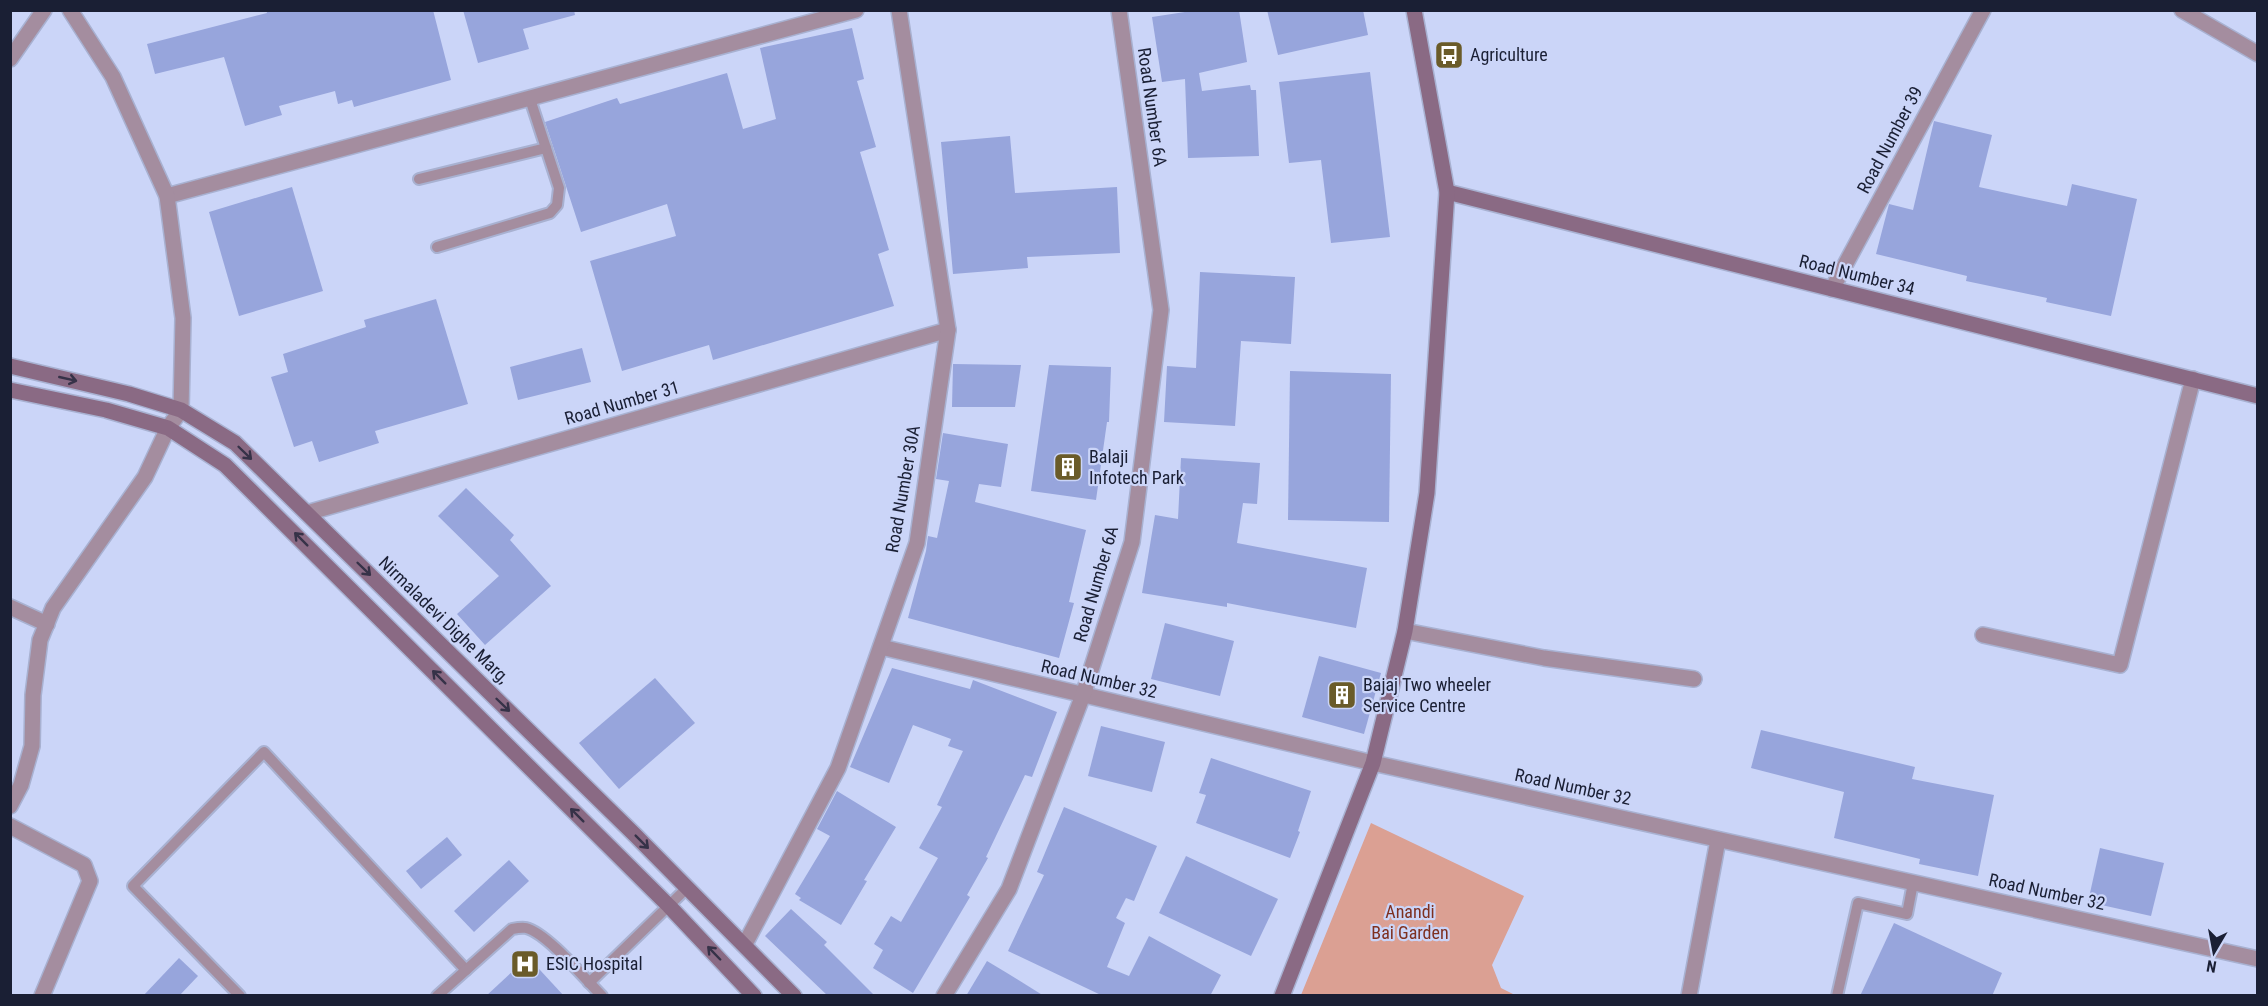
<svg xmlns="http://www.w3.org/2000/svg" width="2268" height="1006" font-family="'Roboto Condensed',sans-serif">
  <rect width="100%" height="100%" fill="#cbd5f8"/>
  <path fill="#dba093" d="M 1371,823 L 1524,896 L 1492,965 L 1501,988 L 1515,995 L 1301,995 Z"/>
  <g fill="#97a5dc">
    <path d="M 266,10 L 433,10 L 451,80 L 354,107 L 352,100 L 338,104 L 335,91 L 279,106 L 282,115 L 245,126 L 224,57 L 155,74 L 147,44 L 267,13 Z"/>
    <path d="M 463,10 L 574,10 L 575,15 L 523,29 L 529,49 L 478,63 Z"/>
    <path d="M 1198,10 L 1239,10 L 1247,62 L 1199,73 L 1202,91 L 1250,85 L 1251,90 L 1256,90 L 1259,156 L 1188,158 L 1185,79 L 1162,82 L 1152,17 Z"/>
    <path d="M 1267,10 L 1363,10 L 1368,35 L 1278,55 Z"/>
    <path d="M 852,28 L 864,79 L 857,81 L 876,147 L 860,152 L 889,250 L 878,254 L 894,306 L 713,360 L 709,345 L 622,371 L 590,261 L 676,236 L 667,204 L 581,232 L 545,122 L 617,98 L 620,104 L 727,73 L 743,129 L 776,119 L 760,48 Z"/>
    <path d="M 1370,72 L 1390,237 L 1331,243 L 1321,160 L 1289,163 L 1279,82 Z"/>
    <path d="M 1934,121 L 1992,135 L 1979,187 L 2067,206 L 2072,184 L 2137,199 L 2111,316 L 2046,302 L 2047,298 L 1966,281 L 1967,276 L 1876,254 L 1889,204 L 1913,210 Z"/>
    <path d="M 1010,136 L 1015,193 L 1117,187 L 1120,253 L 1027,257 L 1028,268 L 953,274 L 941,142 Z"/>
    <path d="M 292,187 L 323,291 L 239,316 L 209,212 Z"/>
    <path d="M 1200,272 L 1295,277 L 1291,344 L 1241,341 L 1235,426 L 1164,422 L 1167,366 L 1196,368 Z"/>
    <path d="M 436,299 L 468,404 L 375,431 L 379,443 L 319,462 L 312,441 L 294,447 L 271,377 L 288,372 L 283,354 L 366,327 L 364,320 Z"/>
    <path d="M 582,348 L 591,382 L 518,400 L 510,367 Z"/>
    <path d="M 953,364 L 1021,365 L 1015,407 L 952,407 Z"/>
    <path d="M 1049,365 L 1111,367 L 1109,422 L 1107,422 L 1096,500 L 1031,491 Z"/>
    <path d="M 1290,371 L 1391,374 L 1389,522 L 1288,520 Z"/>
    <path d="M 943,433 L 1008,444 L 1001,487 L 979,484 L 975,502 L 1086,530 L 1069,602 L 1074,603 L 1059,658 L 908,618 L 926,551 L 928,536 L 937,538 L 949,481 L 936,479 Z"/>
    <path d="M 1181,458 L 1260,463 L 1257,504 L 1243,503 L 1237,543 L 1367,568 L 1356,628 L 1227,603 L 1227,607 L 1142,593 L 1155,515 L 1178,519 Z"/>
    <path d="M 466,488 L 514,535 L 510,540 L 551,586 L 485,645 L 457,614 L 499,576 L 438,516 Z"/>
    <path d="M 1165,623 L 1234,641 L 1220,696 L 1151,679 Z"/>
    <path d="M 1319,656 L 1381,673 L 1364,734 L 1302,717 Z"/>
    <path d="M 892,668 L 970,689 L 973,680 L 1057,712 L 1032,777 L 1025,775 L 986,857 L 988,858 L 967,895 L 970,897 L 913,993 L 873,968 L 883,950 L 874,944 L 891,916 L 901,922 L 938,858 L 919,848 L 942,807 L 937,805 L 963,751 L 948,746 L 951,739 L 913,725 L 889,783 L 850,767 Z"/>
    <path d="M 655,678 L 695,723 L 619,789 L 579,743 Z"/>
    <path d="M 1101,726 L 1165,742 L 1152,792 L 1088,776 Z"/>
    <path d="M 1761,730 L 1915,767 L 1912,779 L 1994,795 L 1978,876 L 1919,864 L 1920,859 L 1834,838 L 1844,792 L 1751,768 Z"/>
    <path d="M 1211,758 L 1311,791 L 1298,831 L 1300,832 L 1290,858 L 1196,823 L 1206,795 L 1199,793 Z"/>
    <path d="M 837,791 L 896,827 L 864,880 L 867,881 L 841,925 L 799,900 L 801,898 L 795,894 L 830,836 L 817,829 Z"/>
    <path d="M 1064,807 L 1157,846 L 1134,901 L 1126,898 L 1116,918 L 1125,923 L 1107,967 L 1129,976 L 1149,936 L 1221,975 L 1210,996 L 1103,996 L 1008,951 L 1044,875 L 1037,872 Z"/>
    <path d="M 447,837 L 462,855 L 421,889 L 406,871 Z"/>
    <path d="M 2100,848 L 2164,863 L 2151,916 L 2088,902 Z"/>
    <path d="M 1186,856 L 1278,899 L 1251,956 L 1159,913 Z"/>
    <path d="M 509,860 L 529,881 L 474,932 L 454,911 Z"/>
    <path d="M 791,909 L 827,942 L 824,945 L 875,996 L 828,996 L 765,936 Z"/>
    <path d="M 1894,923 L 2002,973 L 1992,996 L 1860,996 Z"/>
    <path d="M 528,957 L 564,996 L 486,996 Z"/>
    <path d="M 179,958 L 198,976 L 179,996 L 143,996 Z"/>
    <path d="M 987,961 L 1007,973 L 1044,996 L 966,996 Z"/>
  </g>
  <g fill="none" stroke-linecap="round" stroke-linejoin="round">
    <g stroke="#a8b1d1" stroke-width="14">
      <g id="lane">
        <path d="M 419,179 L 546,148"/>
        <path d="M 437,247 L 550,213 L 557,205 L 559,188 L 530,99"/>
        <path d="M 589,983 L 688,887"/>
        <path d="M 240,996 L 133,886 L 264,752 L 466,970"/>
        <path d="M 437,996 L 512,929 C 517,928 522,927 526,928 C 547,933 585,979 602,996"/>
        <path d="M 1837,996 L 1858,903 L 1907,914 L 1913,883"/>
      </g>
    </g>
    <g stroke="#a8b1d1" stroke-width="18">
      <g id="street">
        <path d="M 2182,10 L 2258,54"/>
        <path d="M 10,59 L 44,10"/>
        <path d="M 167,196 L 856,10"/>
        <path d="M 1832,289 L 1983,10"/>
        <path d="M 307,513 L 948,330"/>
        <path d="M 10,607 L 47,624"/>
        <path d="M 1405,631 L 1544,658 L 1694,679"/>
        <path d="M 1983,635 L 2120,665 L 2193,379"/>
        <path d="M 881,647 L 1373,763 L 2258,959"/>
        <path d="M 10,806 L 21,785 L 32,746 L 33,695 L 40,640 L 53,608 L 145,477 L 168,428 L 181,410 L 183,318 L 167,196 L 113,77 L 70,10"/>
        <path d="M 10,826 L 84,865 L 90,881 L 42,996"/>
        <path d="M 745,944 L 838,768 L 917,543 L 948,330 L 899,10"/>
        <path d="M 944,996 L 1009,889 L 1083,695 L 1132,542 L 1161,310 L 1119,10"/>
        <path d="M 1689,996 L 1718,840"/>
      </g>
    </g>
    <g stroke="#a8b1d1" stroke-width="18">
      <g id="secondary">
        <path d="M 1447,192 L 2258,396"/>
        <path d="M 10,366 L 129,394 L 181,410 L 235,443 L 635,835 L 794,996"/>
        <path d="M 10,390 L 106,410 L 168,428 L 225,465 L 669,906 L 754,996"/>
        <path d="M 1282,996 L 1373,763 L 1405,631 L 1427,493 L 1447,192 L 1414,10"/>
      </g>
    </g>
    <use href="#lane" stroke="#a48d9f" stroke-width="10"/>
    <use href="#street" stroke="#a48d9f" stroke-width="15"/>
    <use href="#secondary" stroke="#8a6a84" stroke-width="15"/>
  </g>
  <defs><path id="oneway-shaft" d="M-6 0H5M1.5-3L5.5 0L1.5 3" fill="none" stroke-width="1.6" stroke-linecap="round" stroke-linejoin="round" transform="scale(1.5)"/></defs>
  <g stroke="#363248">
    <use href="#oneway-shaft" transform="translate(68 379) rotate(13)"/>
    <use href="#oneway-shaft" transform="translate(245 453) rotate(44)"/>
    <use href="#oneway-shaft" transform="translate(301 539) rotate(-135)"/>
    <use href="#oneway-shaft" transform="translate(364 569) rotate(44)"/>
    <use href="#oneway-shaft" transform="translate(439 677) rotate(-135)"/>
    <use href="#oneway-shaft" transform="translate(503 705) rotate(44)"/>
    <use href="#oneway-shaft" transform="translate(577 815) rotate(-135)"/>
    <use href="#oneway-shaft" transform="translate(642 842) rotate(45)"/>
    <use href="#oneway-shaft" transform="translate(714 953) rotate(-134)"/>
  </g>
  <defs>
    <g id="bus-square" transform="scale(1.5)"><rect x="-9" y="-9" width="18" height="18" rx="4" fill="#6a5b29" stroke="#cbd5f8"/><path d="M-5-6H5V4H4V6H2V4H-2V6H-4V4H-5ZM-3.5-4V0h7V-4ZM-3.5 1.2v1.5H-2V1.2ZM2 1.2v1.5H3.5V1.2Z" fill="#fff"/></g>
    <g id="building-square" transform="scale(1.5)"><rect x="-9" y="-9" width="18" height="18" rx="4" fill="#6a5b29" stroke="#cbd5f8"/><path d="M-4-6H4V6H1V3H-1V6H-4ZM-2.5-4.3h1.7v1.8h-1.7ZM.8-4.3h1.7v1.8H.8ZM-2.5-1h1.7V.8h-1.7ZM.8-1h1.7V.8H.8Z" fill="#fff"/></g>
    <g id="hospital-square" transform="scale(1.5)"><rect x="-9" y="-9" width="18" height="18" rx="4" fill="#6a5b29" stroke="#cbd5f8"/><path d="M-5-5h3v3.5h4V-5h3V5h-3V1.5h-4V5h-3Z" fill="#fff"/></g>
  </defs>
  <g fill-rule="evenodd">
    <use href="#bus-square" x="1449" y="55"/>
    <use href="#building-square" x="1068" y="467"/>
    <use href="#building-square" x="1342" y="695"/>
    <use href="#hospital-square" x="525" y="964"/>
  </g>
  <g text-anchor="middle" stroke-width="4.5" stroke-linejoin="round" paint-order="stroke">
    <g font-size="18" fill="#1a1f34" stroke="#cbd5f8" text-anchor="start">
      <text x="1470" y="61">Agriculture</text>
      <text x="1089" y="463">Balaji<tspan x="1089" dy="21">Infotech Park</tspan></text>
      <text x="1363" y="691">Bajaj Two wheeler<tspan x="1363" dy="21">Service Centre</tspan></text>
      <text x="546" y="970">ESIC Hospital</text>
    </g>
    <g font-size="18" fill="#1a1f34" stroke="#cbd5f8">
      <text transform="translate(1152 107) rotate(82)" y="6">Road Number 6A</text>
      <text transform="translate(1890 140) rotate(-62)" y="6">Road Number 39</text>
      <text transform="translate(1857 275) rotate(14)" y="6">Road Number 34</text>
      <text transform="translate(622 403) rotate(-16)" y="6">Road Number 31</text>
      <text transform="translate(903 489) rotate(-80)" y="6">Road Number 30A</text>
      <text transform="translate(1096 584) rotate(-74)" y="6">Road Number 6A</text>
      <text transform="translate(444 620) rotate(44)" y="6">Nirmaladevi Dighe Marg,</text>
      <text transform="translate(1099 679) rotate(13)" y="6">Road Number 32</text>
      <text transform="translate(1573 787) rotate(12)" y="6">Road Number 32</text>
      <text transform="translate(2047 892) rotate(12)" y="6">Road Number 32</text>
    </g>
    <g font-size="18" fill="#7e3020" stroke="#cbd5f8">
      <text x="1410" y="918">Anandi<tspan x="1410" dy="21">Bai Garden</tspan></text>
    </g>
  </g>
  <rect width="2268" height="1006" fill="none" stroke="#1a1f34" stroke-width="24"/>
  <g transform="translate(2214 952) rotate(190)" stroke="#cbd5f8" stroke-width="4.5" paint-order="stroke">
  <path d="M0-4.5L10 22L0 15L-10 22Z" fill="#1a1f34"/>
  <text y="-9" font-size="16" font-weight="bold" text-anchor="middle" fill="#1a1f34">N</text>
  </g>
</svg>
